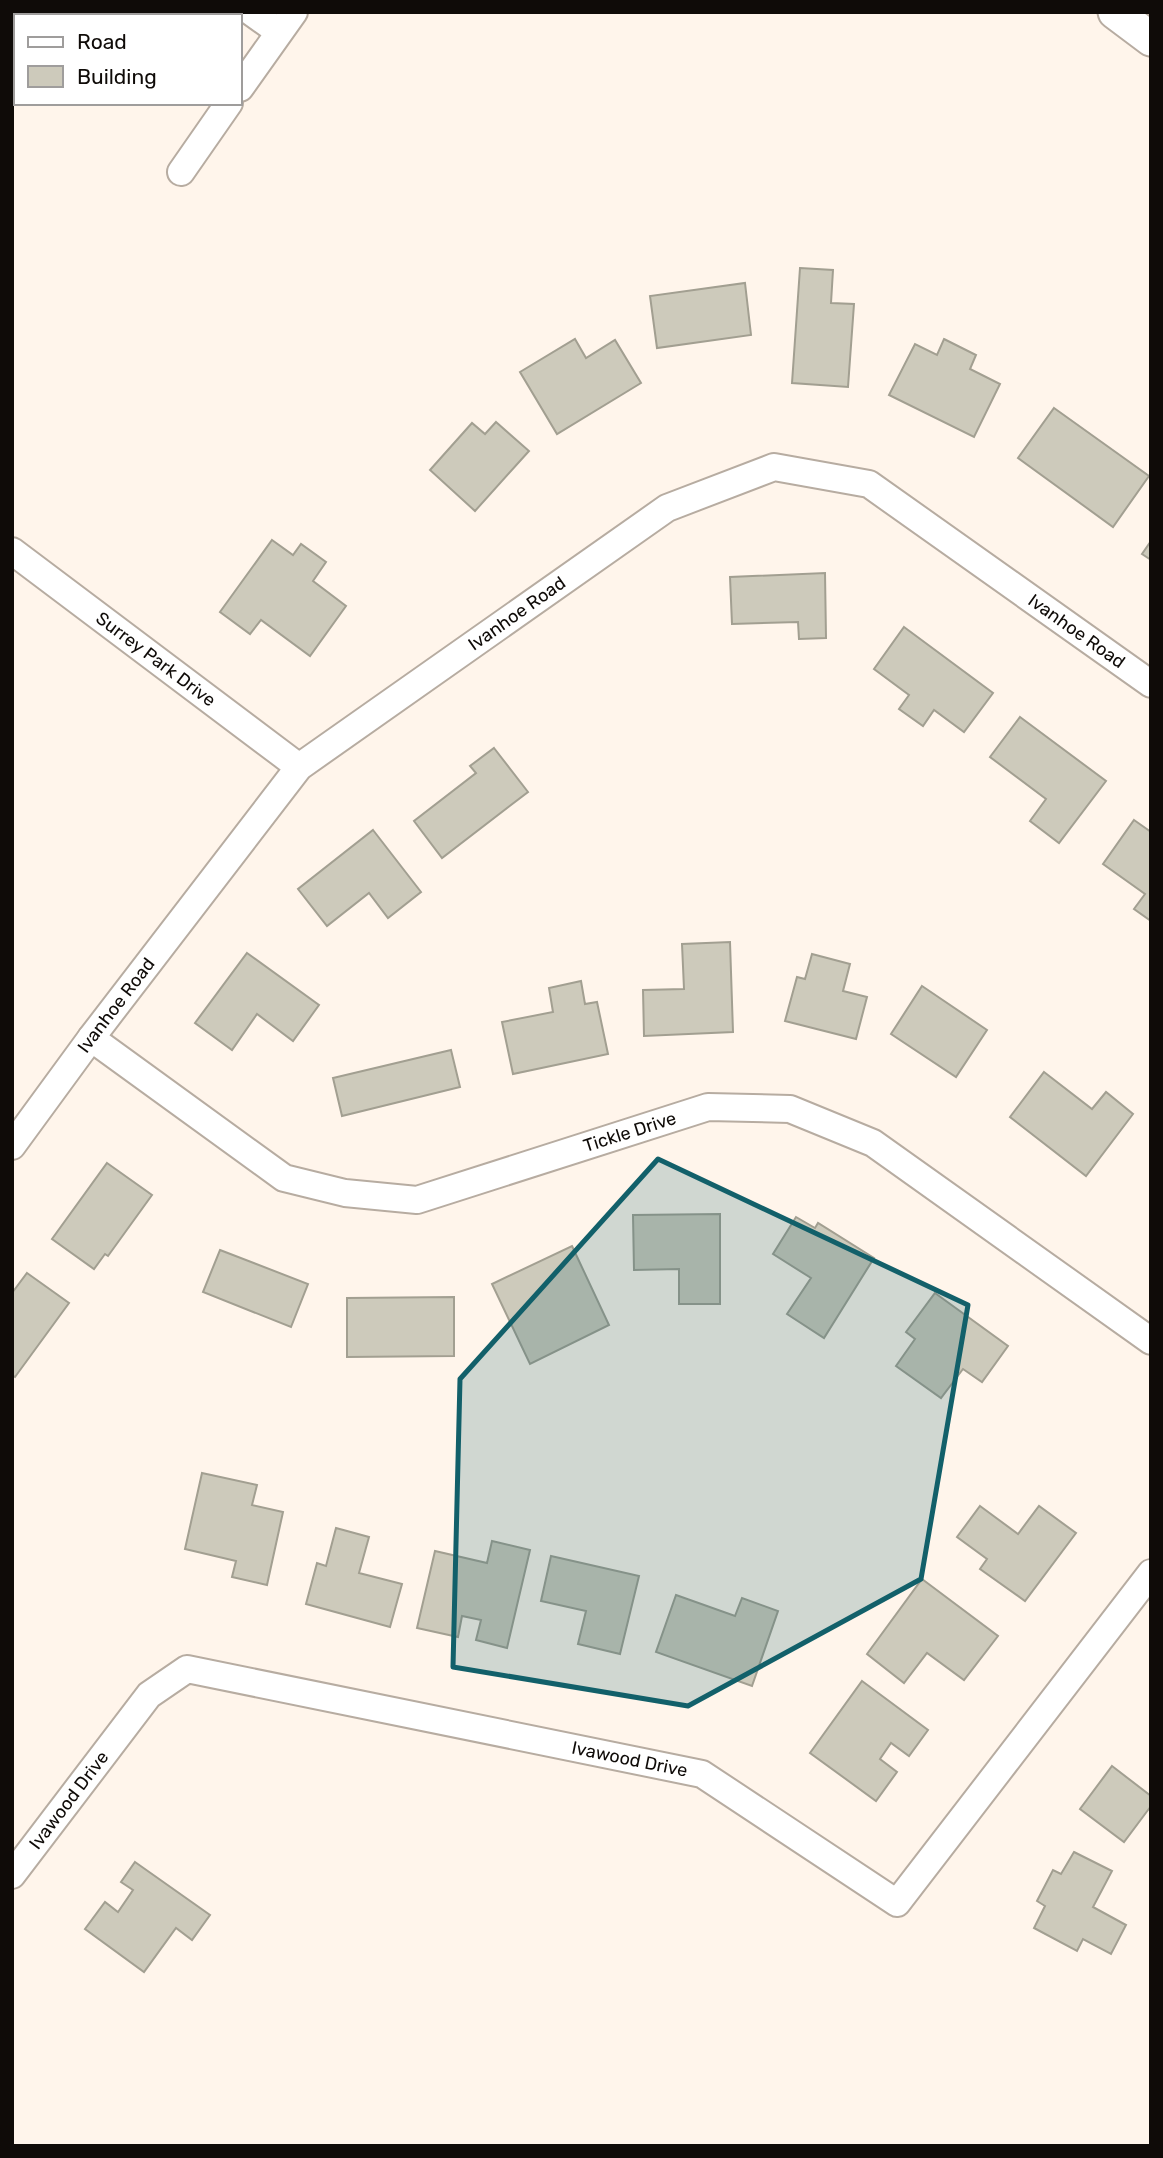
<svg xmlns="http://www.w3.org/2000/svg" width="1163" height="2158" font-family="Rubik,sans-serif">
  <rect width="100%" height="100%" fill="#fff5eb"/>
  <g fill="#cdcabb" stroke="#a29f91" stroke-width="2">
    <path d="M 800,268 L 833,270 L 831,303 L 854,304 L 848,387 L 792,383 Z"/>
    <path d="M 745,283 L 751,335 L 657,348 L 650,296 Z"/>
    <path d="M 575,339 L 586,358 L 615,340 L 641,383 L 557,434 L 520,372 Z"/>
    <path d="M 944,339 L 976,355 L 970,369 L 1000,384 L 974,437 L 889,395 L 915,344 L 937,355 Z"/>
    <path d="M 1054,408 L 1149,476 L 1113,527 L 1018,458 Z"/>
    <path d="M 496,422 L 529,451 L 475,511 L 430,470 L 472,423 L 485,434 Z"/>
    <path d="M 272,540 L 293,555 L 301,544 L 326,562 L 313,581 L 346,606 L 310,656 L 261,620 L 250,634 L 220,612 Z"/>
    <path d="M 1151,541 L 1151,560 L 1142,554 Z"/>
    <path d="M 825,573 L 826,638 L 799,639 L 798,622 L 732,624 L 730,577 Z"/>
    <path d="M 904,627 L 993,693 L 964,732 L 934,710 L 923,726 L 899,709 L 909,695 L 874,669 Z"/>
    <path d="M 1020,717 L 1106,781 L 1059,843 L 1030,821 L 1046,799 L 990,757 Z"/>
    <path d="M 494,748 L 528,792 L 442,858 L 414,821 L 476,773 L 470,766 Z"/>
    <path d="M 1134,820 L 1151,832 L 1151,921 L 1134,909 L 1145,894 L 1103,864 Z"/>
    <path d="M 373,830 L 421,892 L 388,918 L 369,893 L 327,926 L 298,889 Z"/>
    <path d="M 730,942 L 733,1032 L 644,1036 L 643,990 L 684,989 L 682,944 Z"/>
    <path d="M 247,953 L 319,1005 L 293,1041 L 257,1014 L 232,1050 L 195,1023 Z"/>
    <path d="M 812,954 L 850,964 L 843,991 L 867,997 L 856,1039 L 785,1021 L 797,977 L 805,979 Z"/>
    <path d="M 581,981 L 585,1004 L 597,1002 L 608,1054 L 513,1074 L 502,1022 L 553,1012 L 549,988 Z"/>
    <path d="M 922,986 L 987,1030 L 956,1077 L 891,1034 Z"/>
    <path d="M 451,1050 L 460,1087 L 342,1116 L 333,1078 Z"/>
    <path d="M 1044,1072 L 1092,1109 L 1106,1092 L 1133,1114 L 1086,1176 L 1010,1117 Z"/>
    <path d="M 107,1163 L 152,1195 L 108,1256 L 105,1254 L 94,1269 L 52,1239 Z"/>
    <path d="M 720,1214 L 720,1304 L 679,1304 L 679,1269 L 634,1270 L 633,1215 Z"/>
    <path d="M 796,1217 L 815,1228 L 818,1223 L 874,1258 L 824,1338 L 787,1314 L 811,1278 L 773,1254 Z"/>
    <path d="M 572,1246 L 609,1325 L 530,1364 L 492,1284 Z"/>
    <path d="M 220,1250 L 308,1284 L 291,1327 L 203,1292 Z"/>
    <path d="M 27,1273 L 69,1303 L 15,1377 L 12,1375 L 12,1293 Z"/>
    <path d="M 935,1293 L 1008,1346 L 982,1382 L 963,1369 L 941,1398 L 896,1366 L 915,1339 L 906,1332 Z"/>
    <path d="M 454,1297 L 454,1356 L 347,1357 L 347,1298 Z"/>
    <path d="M 202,1473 L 257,1485 L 252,1505 L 283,1512 L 267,1585 L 232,1577 L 236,1561 L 185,1549 Z"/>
    <path d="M 980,1506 L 1018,1534 L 1039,1506 L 1076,1533 L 1025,1601 L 980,1569 L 987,1559 L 957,1537 Z"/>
    <path d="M 336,1528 L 369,1537 L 359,1573 L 402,1584 L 390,1627 L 306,1604 L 317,1563 L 326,1566 Z"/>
    <path d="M 492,1541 L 530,1550 L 507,1648 L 476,1640 L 481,1620 L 462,1616 L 458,1637 L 417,1628 L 435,1551 L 487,1563 Z"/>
    <path d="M 551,1556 L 639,1576 L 620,1654 L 578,1644 L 586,1611 L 541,1601 Z"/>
    <path d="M 922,1579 L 998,1636 L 964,1680 L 927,1653 L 904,1683 L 867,1654 Z"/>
    <path d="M 676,1595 L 735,1616 L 742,1598 L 778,1611 L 752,1686 L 656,1652 Z"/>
    <path d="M 862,1681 L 928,1730 L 909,1756 L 891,1743 L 880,1759 L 897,1772 L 876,1801 L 810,1753 Z"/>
    <path d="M 1112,1766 L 1151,1796 L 1151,1806 L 1124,1842 L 1080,1809 Z"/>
    <path d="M 1074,1852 L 1112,1871 L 1093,1907 L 1126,1925 L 1111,1954 L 1083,1939 L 1077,1951 L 1034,1928 L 1045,1906 L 1037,1901 L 1053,1870 L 1061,1874 Z"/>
    <path d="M 135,1862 L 210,1915 L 192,1940 L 176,1928 L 144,1972 L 85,1929 L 105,1902 L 118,1912 L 133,1890 L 121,1882 Z"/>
  </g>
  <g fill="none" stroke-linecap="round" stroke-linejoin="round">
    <g stroke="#b7aca1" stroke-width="30">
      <g id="minor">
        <path d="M 251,12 L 279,32"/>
        <path d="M 240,88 L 294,12"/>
        <path d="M 181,172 L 229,103"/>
        <path id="s1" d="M 12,551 L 299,767"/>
        <path id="s2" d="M 91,1038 L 284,1178 L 345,1193 L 417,1200 L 708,1107 L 790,1109 L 873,1143 L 1151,1341"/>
        <path id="s3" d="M 12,1146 L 91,1038 L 299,767 L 667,508 L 774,467 L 869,484 L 1151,684"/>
        <path id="s4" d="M 12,1875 L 149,1695 L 187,1669 L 702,1774 L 897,1903 L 1151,1573"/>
      </g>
    </g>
    <g stroke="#b7aca1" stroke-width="37">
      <path id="tertiary" d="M 1115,12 L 1151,39"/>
    </g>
    <use href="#minor" stroke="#fff" stroke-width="26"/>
    <use href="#tertiary" stroke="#fff" stroke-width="33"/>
  </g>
  <path fill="#12606a" fill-opacity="0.2" stroke="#12606a" stroke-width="5" stroke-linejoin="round" d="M 658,1159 L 968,1305 L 921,1579 L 688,1706 L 453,1667 L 460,1379 Z"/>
  <g text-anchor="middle" stroke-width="5" stroke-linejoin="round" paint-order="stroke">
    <g font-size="18" fill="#0f0b08" stroke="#fff">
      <text dy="6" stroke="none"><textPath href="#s3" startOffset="742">Ivanhoe Road</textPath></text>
      <text dy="6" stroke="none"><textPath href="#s3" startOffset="1391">Ivanhoe Road</textPath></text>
      <text dy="6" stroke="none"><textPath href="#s1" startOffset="180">Surrey Park Drive</textPath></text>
      <text dy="6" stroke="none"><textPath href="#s3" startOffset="175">Ivanhoe Road</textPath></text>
      <text dy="6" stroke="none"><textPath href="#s2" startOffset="597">Tickle Drive</textPath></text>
      <text dy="6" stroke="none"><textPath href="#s4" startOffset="724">Ivawood Drive</textPath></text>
      <text dy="6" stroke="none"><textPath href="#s4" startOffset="94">Ivawood Drive</textPath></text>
    </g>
  </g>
  <rect width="1163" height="2158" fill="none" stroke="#0f0b08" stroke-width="28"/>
  <rect x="14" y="14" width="228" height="91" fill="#ffffff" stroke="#9f9d9c" stroke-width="2"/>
  <rect x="28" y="37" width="35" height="10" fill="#ffffff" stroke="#9f9d9c" stroke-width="2"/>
  <text x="77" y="49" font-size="21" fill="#0f0b08">Road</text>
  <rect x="28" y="66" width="35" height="21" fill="#cdcabb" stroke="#9f9d9c" stroke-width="2"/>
  <text x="77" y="84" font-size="21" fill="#0f0b08">Building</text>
</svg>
